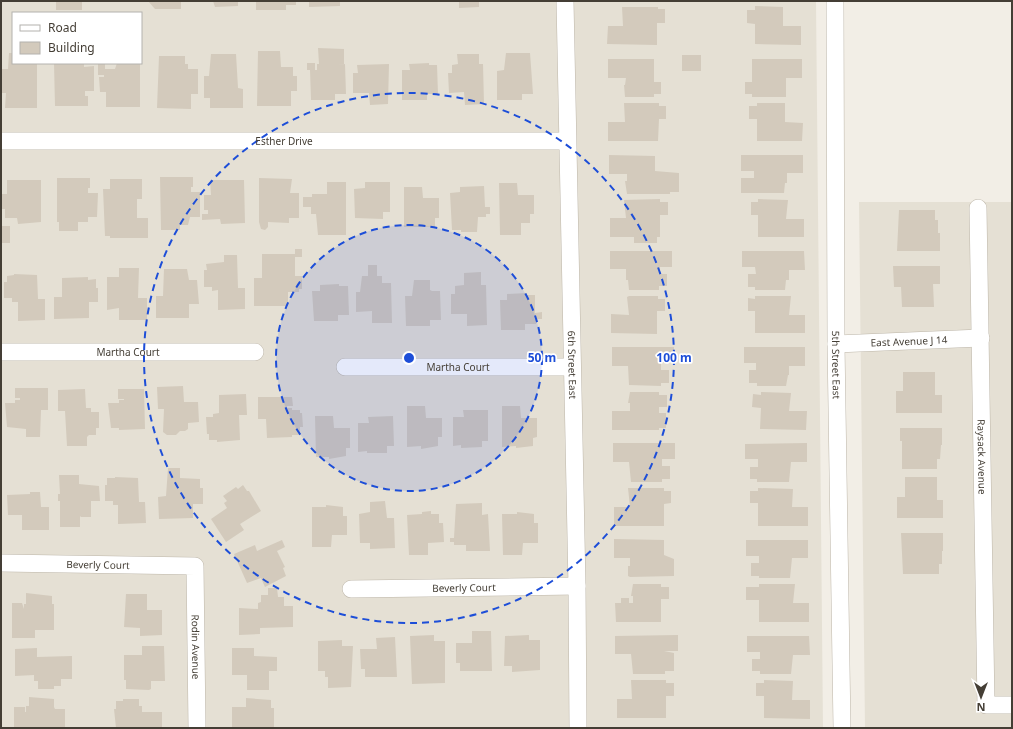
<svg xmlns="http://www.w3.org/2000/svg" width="1013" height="729" font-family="'Noto Sans',sans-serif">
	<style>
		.residential { fill: #e5e0d4; fill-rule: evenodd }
		.building { fill: #d3cabc }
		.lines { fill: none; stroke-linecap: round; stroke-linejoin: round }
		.minor-casing { stroke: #bdb6a9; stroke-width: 18 }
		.minor { stroke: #fff; stroke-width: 17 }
		.ring { fill: none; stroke: #1d4ed8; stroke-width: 2; stroke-dasharray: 7 5 }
		.labels { text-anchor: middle; stroke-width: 3.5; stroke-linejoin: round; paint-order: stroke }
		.street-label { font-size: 10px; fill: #443e35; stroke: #fff }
		.centre { fill: #1d4ed8; stroke: #fff; stroke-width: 2 }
		.ring-label { font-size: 12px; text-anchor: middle; font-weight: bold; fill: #1d4ed8; stroke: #fff; stroke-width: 3.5; stroke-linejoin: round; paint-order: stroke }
	</style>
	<rect width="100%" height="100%" fill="#f2eee6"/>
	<!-- residential -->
	<path class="residential" d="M1,1H816L823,728H1ZM13,13H141V63H13Z
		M859,202H1012V728H865Z"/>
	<!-- building -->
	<path class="building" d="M56,1H82V10H56Z
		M148,1H181V9H155Z
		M213,1H238V6L215,7Z
		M256,1H296V5H286V10H256Z
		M309,1H340V6L309,7Z
		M459,1H479V7L459,8Z
		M755,6L783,7V26H801V45L755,44V24L747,23V10H755Z
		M622,7H658V9H665V23H657V45L607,44L608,26H623Z
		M318,48L344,49V64L337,65L345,64L346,94H335V100H311L310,70H307V63H315V70H317V64H319Z
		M258,51H280L281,67H293V76H297V91H291V106H257Z
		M9,53H13V63L37,64V108H5L6,93H1V69H8Z
		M506,53H530L533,94H522V100H497V71L504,70Z
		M211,54H236L238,88L243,89V108H210V98H204V76H209Z
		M457,54H479V64H483L484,104L465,105L464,92L449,93L448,73H452V65L458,64Z
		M682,55H701V71H682Z
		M159,56H185V64H188V69H198V94H191V109L157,108Z
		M608,59H654V82H661V94H654V97H625L624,85H625L626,78H608Z
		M752,59H802V78H786V97H752V94H745V82H752Z
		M54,63H84V67L94,66V91H85V96H88V106H55Z
		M98,63H105V69H115L117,63L140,64V107H106V92H100L99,77H104V75H98Z
		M429,63V65H437L438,94H427V100H402V70H410L409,64Z
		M389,64L388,104L370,105L369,93H353V73H358L357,65Z
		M624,103H659V106H666V119H659L658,141H608V122H625Z
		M757,103H785V122L803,123L802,141H757V119H749V106H757Z
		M609,155L655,156V171L679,173V192H670V194H627L625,181H627V174H609Z
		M741,155H803V173H787V183H785L784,193H741V178H754V171H741Z
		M160,177H193V187H191V192H200V217H190L188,225H180V230H161Z
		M57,178H90V188H88V193H98L97,217H88V222H78V231H59V222H57Z
		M259,178L292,179L290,193H299V218H289V223L268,222V227L265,230L261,229L259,222Z
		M110,179H142V199H137V218H148V238H110V236H105L103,189H110Z
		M7,180H41V222L18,224L17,218H5V209H1V194H7Z
		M210,180H244L245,223L221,224L220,219L202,220V214H208V210H204V195H211Z
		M327,182H346V235H318L316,214H311V207H303V197H312V194H327Z
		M365,182H390V212H383V219L355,218L354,189L365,188Z
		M499,183H517L518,195H534V214H530V223H521V235H500Z
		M484,186L485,207H490V214H486V217H478L477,232H461V230H452L450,193L460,192V187Z
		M404,187H422L423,198H439V218H435V227H404Z
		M660,199V202H668V215H660V237H657V243H634V237H610V218H626L624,200Z
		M758,199L788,200L786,219H804V237H758V215H751V202H758Z
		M899,210H935V220H938V233H940V251H897Z
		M1,226H10V243H1Z
		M295,249H302V257H295V276H302V289H299V292H288V306H254V278H262V254H295Z
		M610,251H672V267H660V274H667V286H659V290H629L628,280H626V269H610Z
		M742,251H804L805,270H789V280H786L785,290H755V287H748V274H756L755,267H742Z
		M224,255H237L238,288H245V309L218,310V290L212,291V287H204V270H207L206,264L224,262Z
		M368,265H377V276H382V283H391L392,323H372V311L356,312V292H360L362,276H368Z
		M893,266H940V284H933L934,307H902L901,287H894Z
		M119,268H139L138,298H147V320H119V308L107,310V277H119Z
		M164,269H187L189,280H197L199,304H189V318H156V296H163Z
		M481,272V285H486L487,325L467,326V314H451V294H455V286L464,285V273Z
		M14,274L37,275L38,299H45V320L18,321V302H12V298H4V282H7V276L14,275Z
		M88,277V280L96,279V288H98V302H89V318L54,319V297H62V278Z
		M414,280H430V290L432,291H440L441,320H430V326H406L405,296H412Z
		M339,284V286H348L349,315H338V321H314L312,291H320V285Z
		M527,293V295H535V313L542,312V319H536V324H525V330H501L500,300H507V294Z
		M629,296H658V299H665V311H657V334L611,333V314L629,315L627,297Z
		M755,296H791L789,315H805V333H755V311H748V298L755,299Z
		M612,347H674V363H661V370H669V383H661V386L629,385L628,366H612Z
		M744,347H805V366H789V375H788L786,386H757V383H749V370H756V363H744Z
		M903,372H935V395H942V413H896V391H903Z
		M183,386L184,402H198L199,422L188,423V429L185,431H180L176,435H167L163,432L164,409H158L157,387Z
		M15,388H48V410H41L40,437H26V429L7,427L5,403H15V400H20V398H15Z
		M85,389L86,408H91V412H99V428H96V435H89L87,437V446H67L65,411H58V390Z
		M118,389H144L145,429L119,430V428H111L108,403H119V400H124V399H118Z
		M630,392H659V395H667V407H659V413H666V428H659V430H612V411H630V403H628Z
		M761,392L791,393L789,411H807L806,430L760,429L761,408L752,407L753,394L761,395Z
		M246,394L247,415H239L240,440L217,442V440H209V434H207L206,417H213V414L219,413V395Z
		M258,397H292L293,406H287V408H292V410H300V413H302L303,427H300V435H292V437L267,438L266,419H258Z
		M407,406H425L426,418H442V437H438V446L421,449V446L407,447Z
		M502,406H520L521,418H537V437L533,438V446L516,448V446L502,447Z
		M463,410H488V441H482V447L461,448V445L453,446V417H464Z
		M315,416H333L334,428H350V448H346V456L329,459V457H316Z
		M393,416L394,446H387V453H367V451L358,452V423H369L368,417Z
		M900,428H942V445H941L940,459H937V469H902V441H900Z
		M613,443H675V459H662V466H670V479H662V482H631L629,462H613Z
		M807,443V462H791L789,482H757V479H750V467H758V459H745V444Z
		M168,468H180V478L200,479V488H203V504H193V518L159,519L158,497L166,496Z
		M59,475H79V484L99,486L100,501H91V517H81L80,516V527H60V501H58V494H60Z
		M115,477L138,478L139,502H145L146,523L118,524V505H113V501H105V485H107V478H115Z
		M905,477H937V500H943V518H897V497H905Z
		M243,485L247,491H249L261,511L240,524L244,530L226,542L211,519L227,508L224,503L227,501L223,496L236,487L238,489Z
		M628,488H664V491H671V503L664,504V526H614V507H630Z
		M758,488L793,489L792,507H808V526H758V503H750V491H758Z
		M30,492H40L41,507H49V530H22V515H8L7,495L30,494Z
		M385,501L387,518H394L395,548L370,549V543H360L359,514L370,512V502Z
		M482,503V515L488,514L490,551H466V545H454V542H450V538H454L456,504Z
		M326,505L343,507V516H347V535H332L331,547H312V507H326Z
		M431,511V514H439V523H443L444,542L428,543V555H409L407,515L422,514V512Z
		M517,512L534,514V523H538V543H523L522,555H503L502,514H517Z
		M901,533H943V551H942V564H939V574H903Z
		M614,539L664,540V555L674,559V576L630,577L628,576V566H630V558H614Z
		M282,540L285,547L277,551L285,567L283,568L286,576L265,587L261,578L247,583L234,554L255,545L257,551Z
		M746,540H808V558H792L790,578H759V576H751V563H759V556H746Z
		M633,584H661V587H669V599H661V622H616L615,603H621V598H629V603H633V596H631Z
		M759,584H795L793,603H809V622H759V600H746V587H759Z
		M268,588H277L278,597H284V606H293V627L260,628V634L239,635V608L258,609V603L261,602V595H268Z
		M26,593L52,596V604H54V630H35V638H12V603H22L24,609V604H26Z
		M126,594H147V610H162V635L140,636V628L124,627Z
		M472,631H491L492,671H460V663H456V643H472Z
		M434,635V641H445V683L412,684L410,636Z
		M529,635V640H540V670L512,672V666H504L505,636Z
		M678,635V651H664L674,653V671H665V674H633L631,654H615V636Z
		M747,636H809L810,655H793L791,674H760V671H752V659H760V652H747Z
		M395,637L397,677H365V669H361L360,649H377L376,638Z
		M342,640V646H353L351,687L328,688V677H325V671H318V641Z
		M142,646H164L165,681H151V689L149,690L126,689V680H124V655H142Z
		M37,648V657L72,656V679H61V686H54V689H38V681H34V675L15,676V649Z
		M232,648H254V656L277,657V671H269V690H247V675H232Z
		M631,680H666V683H674V696H666V718H617V699H632Z
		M764,680L793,681L792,700H810V719L764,718V696H756V683H764Z
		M29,697L54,699V707L55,709H65V728H14V707H25V712H26V706H29Z
		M246,698L271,700V708H274V728H232V707H246Z
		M123,699H139V706H142V712H162V728H116L114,709H116V701H123Z"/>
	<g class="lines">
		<defs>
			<g id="minor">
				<path id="s1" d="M565,1L577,586L578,728"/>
				<path id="s2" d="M835,1L836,344L842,728"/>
				<path id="s3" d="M1,141H567"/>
				<path id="s4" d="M978,208L986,705H1012"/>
				<path id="s5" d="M836,344L981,338"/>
				<path id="s6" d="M1,352H255"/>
				<path id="s7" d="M345,367H572"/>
				<path id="s8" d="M1,563L195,566L197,728"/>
				<path id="s9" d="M351,589L577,586"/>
			</g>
		</defs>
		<!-- minor casing -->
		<use href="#minor" class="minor-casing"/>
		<!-- minor -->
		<use href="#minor" class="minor"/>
	</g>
	<!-- distance rings -->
	<circle cx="409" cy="358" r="133" fill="#1d4ed8" fill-opacity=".12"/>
	<g class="ring">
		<circle cx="409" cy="358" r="133"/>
		<circle cx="409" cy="358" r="265"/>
	</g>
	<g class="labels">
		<!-- street labels -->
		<g class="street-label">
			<text dy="4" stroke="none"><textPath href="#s3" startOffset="283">Esther Drive</textPath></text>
			<text dy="4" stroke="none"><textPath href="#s5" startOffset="73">East Avenue J 14</textPath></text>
			<text dy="4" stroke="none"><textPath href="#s6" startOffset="127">Martha Court</textPath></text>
			<text dy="4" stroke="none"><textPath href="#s1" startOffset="364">6th Street East</textPath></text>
			<text dy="4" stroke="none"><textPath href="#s2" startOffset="364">5th Street East</textPath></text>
			<text dy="4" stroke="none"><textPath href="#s7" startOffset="113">Martha Court</textPath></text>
			<text dy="4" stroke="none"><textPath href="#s4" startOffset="249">Raysack Avenue</textPath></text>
			<text dy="4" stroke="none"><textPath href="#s8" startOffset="97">Beverly Court</textPath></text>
			<text dy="4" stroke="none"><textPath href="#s9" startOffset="113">Beverly Court</textPath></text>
			<text dy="4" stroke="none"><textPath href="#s8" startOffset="275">Rodin Avenue</textPath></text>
		</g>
	</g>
	<circle cx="409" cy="358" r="6" class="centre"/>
	<g class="ring-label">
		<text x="542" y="362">50 m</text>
		<text x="674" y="362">100 m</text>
	</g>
	<!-- border -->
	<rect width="1013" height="729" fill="none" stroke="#443e35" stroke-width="4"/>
	<!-- legend -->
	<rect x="12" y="12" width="130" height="52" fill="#ffffff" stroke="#b4b2ae"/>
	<rect x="20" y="25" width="20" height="6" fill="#ffffff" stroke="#b4b2ae"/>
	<text x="48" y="32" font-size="12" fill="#443e35">Road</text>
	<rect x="20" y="42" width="20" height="12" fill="#d3cabc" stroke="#b4b2ae"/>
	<text x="48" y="52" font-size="12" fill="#443e35">Building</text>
	<!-- north arrow -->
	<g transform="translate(981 697) rotate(180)" stroke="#ffffff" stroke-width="3" paint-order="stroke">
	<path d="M0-3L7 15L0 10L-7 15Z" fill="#443e35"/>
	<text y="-6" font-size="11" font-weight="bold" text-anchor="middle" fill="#443e35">N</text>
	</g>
</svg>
